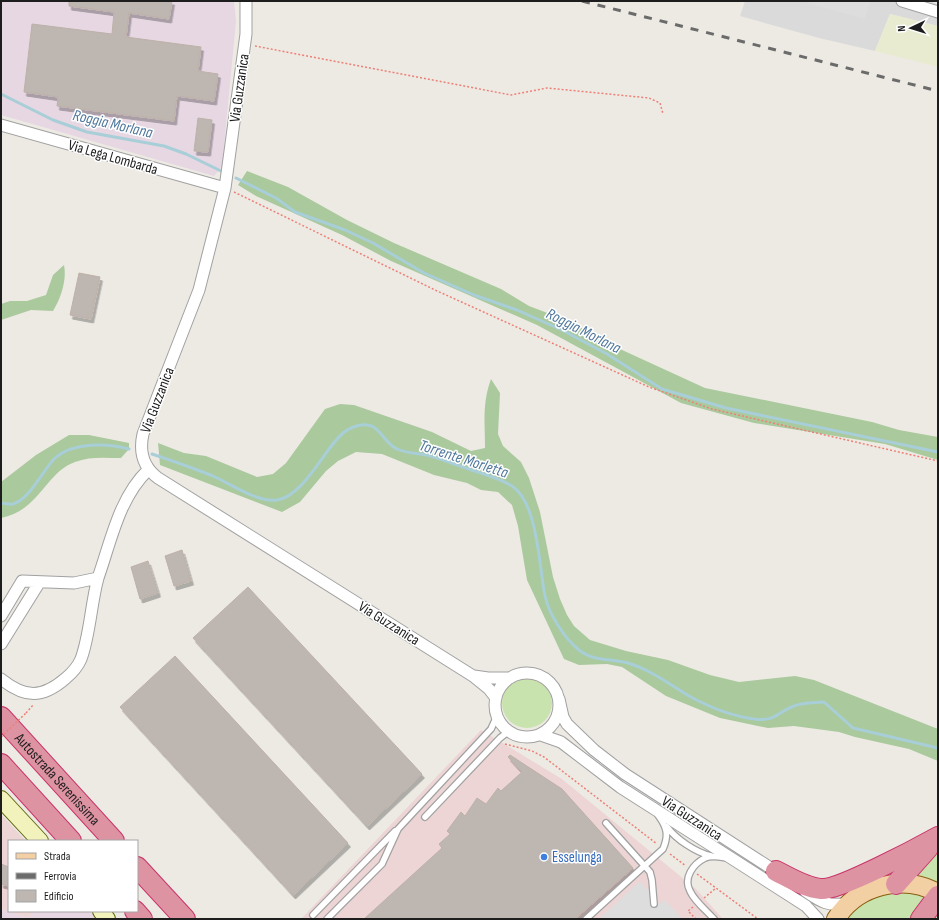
<svg xmlns="http://www.w3.org/2000/svg" width="939" height="920" font-family="'Sofia Sans Condensed',sans-serif">
	<style>
		.residential { fill: #dbdada }
		.commercial { fill: #edd5d5 }
		.industrial { fill: #e6d7e3 }
		.farmland { fill: #e9ebd1 }
		.grass { fill: #c9e3ae }
		.forest { fill: #aac99d }
		.parking { fill: #ddd }
		.lines { fill: none; stroke-linecap: round; stroke-linejoin: round }
		.stream { stroke: #a8ced7; stroke-width: 3 }
		.building { fill: #beb6b1; stroke: #beb1a8; filter: url(#shadow) }
		.lane-casing { stroke: #a1a1a1; stroke-width: 8 }
		.street-casing { stroke: #a1a1a1; stroke-width: 13 }
		.secondary-casing { stroke: #626a0f; stroke-width: 18 }
		.primary-casing { stroke: #895e0e; stroke-width: 20 }
		.highway-casing { stroke: #c9346a; stroke-width: 22 }
		.path { stroke: #ed8076; stroke-width: 1.5; stroke-dasharray: 2 2; stroke-linecap: butt }
		.lane { stroke: #fff; stroke-width: 5.5 }
		.street { stroke: #fff; stroke-width: 11 }
		.secondary { stroke: #f2f3bc; stroke-width: 16 }
		.primary { stroke: #f3cfa4; stroke-width: 18 }
		.highway { stroke: #de93a2; stroke-width: 20 }
		.rail { stroke: #6b6b6b; stroke-width: 3; stroke-dasharray: 8 8; stroke-linecap: butt }
		.path-bridge { stroke: #ed8076; stroke-width: 1.5; stroke-dasharray: 2 2; stroke-linecap: butt }
		.shop-dot { fill: #3f7fe0; stroke: #fff; stroke-width: 1.5 }
		.labels { text-anchor: middle; stroke-width: 3; stroke-linejoin: round; paint-order: stroke }
		.street-label { font-size: 15px; fill: #1d1d1d; stroke: #fff }
		.shop-label { font-size: 15px; fill: #366cbe; stroke: #fff; text-anchor: start }
		.water-label { font-size: 16px; font-style: italic; fill: #50789d; stroke: #fff }
	</style>
	<defs>
		<filter id="shadow"><feDropShadow dx="2.5" dy="4" stdDeviation="0" flood-color="#0004"/></filter>
	</defs>
	<rect width="100%" height="100%" fill="#edeae4"/>
	<!-- residential -->
	<path class="residential" d="M745,1H929L938,4V26L890,14L875,51L819,38L740,16Z"/>
	<!-- commercial -->
	<path class="commercial" d="M481,730L562,779L696,889L723,919H301Z
		M1,814L26,841H9V911H35L28,918L1,909Z"/>
	<!-- industrial -->
	<path class="industrial" d="M1,1H234L236,21L222,167L214,176L1,115Z
		M1,909L28,918L35,911H90L98,919H1Z"/>
	<!-- farmland -->
	<path class="farmland" d="M890,14L938,26V67L875,51Z"/>
	<!-- grass -->
	<path class="grass" d="M502 703a25 25 0 1 1 50 0a25 25 0 1 1-50 0Z
		M938,843V880L934,886L908,877Z
		M917,890L938,901V919H843L867,897Z"/>
	<!-- forest -->
	<path class="forest" d="M247,171L288,187L347,220L394,243L501,289L529,306L571,322L609,344L705,388L872,422L899,430L938,437V460L885,444L754,423L681,403L537,325L391,261L342,235L256,196L238,185Z
		M64,265C67,280 61,298 53,311L31,310L1,320V304L10,301H27L46,295L53,275Z
		M491,379L500,393L498,434L503,446L521,462L529,478L540,512L553,577L560,599L567,615L574,626L590,640L626,651L668,660L710,675L739,682L795,676L814,680L938,729V761L909,749L855,737L839,732L794,726L768,728L720,718L666,696L622,667L607,664L579,665L564,659L527,580L518,526L512,505L498,492L481,490L467,483L434,475L382,454L356,452L338,461L326,471L300,502L282,512L160,465L158,443L184,453L206,456L257,477L273,474L286,463L325,409L340,404L354,405L432,432L471,451L485,448C485,422 482,404 491,379Z
		M69,435H89L129,443V449L121,458C106,458 90,456 75,462C46,472 39,511 1,518V482L36,455Z"/>
	<!-- parking -->
	<path class="parking" d="M800,1H870L865,19Z
		M640,881L660,904L665,900L682,919H599Z"/>
	<g class="lines">
		<!-- stream -->
		<path class="stream" d="M1,94L53,120L87,132L164,146L186,154L221,171
			M236,178L276,198L295,212L345,230L373,243L424,273L474,295L517,310L562,330L607,354L662,389L726,408L938,452
			M152,454C173,461 193,468 213,476C231,484 258,503 277,500C304,496 324,449 343,433C349,428 359,424 367,425C380,426 385,444 397,449C406,453 416,453 426,455C439,458 451,463 463,467C479,473 498,477 512,486C538,503 539,567 545,596C549,614 564,638 579,650C594,662 611,658 628,663C651,670 669,684 689,696C709,707 732,716 754,719C776,722 777,712 794,706C804,702 814,703 824,702L853,728L938,748
			M1,503C4,503 10,505 13,504C30,499 43,470 55,458C73,442 107,443 129,449"/>
	</g>
	<!-- building -->
	<path class="building" d="M69,1H172L169,19L129,13L126,37L201,47L198,71L218,74L214,101L177,96L174,121L57,106L58,97L24,92L32,24L112,34L114,12L69,6Z
		M198,118L212,120L208,152L194,151Z
		M79,273L100,277L91,319L70,315Z
		M182,550L191,581L174,586L165,556Z
		M148,561L158,593L140,599L131,567Z
		M248,587L422,774L367,826L193,638Z
		M175,656L348,843L293,895L120,707Z
		M510,755L562,789L633,868L575,919H364L442,848L439,844L450,834L447,831L461,812L465,816L477,798L486,804L498,788L501,791L522,772L508,757Z
		M1,864L9,867V886L1,884Z"/>
	<g class="lines">
		<defs>
			<path id="lane" d="M425,817L500,738L509,731
				M606,823L650,872L652,880L654,904
				M667,827C676,839 695,852 711,856
				M313,915L395,831
				M327,919L382,864L398,829L491,729L497,716
				M586,919L663,849C669,835 667,827 658,815
				M714,919C707,911 695,902 690,891C683,878 693,864 705,858C712,855 720,857 727,858"/>
			<path id="street" d="M246,1V34L225,188L199,290L143,434C139,452 143,467 158,478L473,676L489,689L496,698
				M902,1L938,12
				M1,125L225,188
				M1,616L22,581L74,583L98,578C111,541 119,498 148,470
				M1,644L39,583
				M495 705a32 32 0 1 1 64 0a32 32 0 1 1-64 0Z
				M474,676L488,678H510
				M1,679C25,698 42,699 66,678C72,673 78,666 81,659C90,635 91,603 98,578
				M559,699L563,717L567,724L594,750L625,774L780,874
				M541,735L561,742L620,787L806,906L818,919
				M805,891C821,902 828,907 849,903"/>
			<path id="secondary" d="M1,799L40,841
				M101,911L107,919"/>
			<path id="primary" d="M836,919C857,885 903,874 938,893"/>
			<g id="highway">
				<path id="s1" d="M1,717L114,841"/>
				<path d="M1,764L71,841"/>
				<path d="M137,867L185,919"/>
				<path d="M776,871C790,878 806,888 821,889C838,891 920,847 938,837"/>
				<path d="M896,884L928,848"/>
				<path d="M135,911L142,919"/>
				<path d="M921,919L938,896"/>
			</g>
		</defs>
		<!-- lane casing -->
		<use href="#lane" class="lane-casing"/>
		<!-- street casing -->
		<use href="#street" class="street-casing"/>
		<!-- secondary casing -->
		<use href="#secondary" class="secondary-casing"/>
		<!-- primary casing -->
		<use href="#primary" class="primary-casing"/>
		<!-- highway casing -->
		<use href="#highway" class="highway-casing"/>
		<!-- path -->
		<path class="path" d="M255,46L511,95L547,88L649,98L660,103L663,114
			M234,192L435,290L649,387L712,409L938,461
			M26,713L34,704
			M505,744L532,751L544,757L657,844
			M670,854L686,866
			M697,874L758,919
			M704,898L716,888
			M693,907L688,911L696,919"/>
		<!-- lane -->
		<use href="#lane" class="lane"/>
		<!-- street -->
		<use href="#street" class="street"/>
		<!-- secondary -->
		<use href="#secondary" class="secondary"/>
		<!-- primary -->
		<use href="#primary" class="primary"/>
		<!-- highway -->
		<use href="#highway" class="highway"/>
		<!-- rail -->
		<path class="rail" d="M582,1L938,91"/>
		<!-- path-bridge -->
		<path class="path-bridge" d="M1,737L26,713"/>
	</g>
	<!-- markers -->
	<circle class="shop-dot" cx="544" cy="857" r="4"/>
	<g class="labels">
		<!-- street labels -->
		<g class="street-label">
			<text transform="translate(239 88) rotate(-82)" y="5">Via Guzzanica</text>
			<text transform="translate(113 157) rotate(16)" y="5">Via Lega Lombarda</text>
			<text transform="translate(157 400) rotate(-69)" y="5">Via Guzzanica</text>
			<text transform="translate(389 623) rotate(32)" y="5">Via Guzzanica</text>
			<text dy="5" stroke="none"><textPath href="#s1" startOffset="84">Autostrada Serenissima</textPath></text>
			<text transform="translate(692 818) rotate(33)" y="5">Via Guzzanica</text>
		</g>
		<!-- shop labels -->
		<g class="shop-label">
			<text x="552" y="862">Esselunga</text>
		</g>
		<!-- water labels -->
		<g class="water-label">
			<text transform="translate(113 123) rotate(13)" y="6">Roggia Morlana</text>
			<text transform="translate(584 330) rotate(27)" y="6">Roggia Morlana</text>
			<text transform="translate(464 458) rotate(18)" y="6">Torrente Morletta</text>
		</g>
	</g>
	<!-- border -->
	<rect width="939" height="920" fill="none" stroke="#1d1d1d" stroke-width="4"/>
	<!-- legend -->
	<rect x="8" y="840" width="130" height="72" fill="#ffffff" stroke="#a5a5a5"/>
	<rect x="16" y="853" width="20" height="6" fill="#f3cfa4" stroke="#a5a5a5"/>
	<text x="44" y="860" font-size="12" fill="#1d1d1d">Strada</text>
	<rect x="16" y="873" width="20" height="6" fill="#6b6b6b" stroke="#a5a5a5"/>
	<text x="44" y="880" font-size="12" fill="#1d1d1d">Ferrovia</text>
	<rect x="16" y="890" width="20" height="12" fill="#beb6b1" stroke="#a5a5a5"/>
	<text x="44" y="900" font-size="12" fill="#1d1d1d">Edificio</text>
	<!-- north arrow -->
	<g transform="translate(911 28) rotate(266)" stroke="#ffffff" stroke-width="3" paint-order="stroke">
	<path d="M0-3L7 15L0 10L-7 15Z" fill="#1d1d1d"/>
	<text y="-6" font-size="11" font-weight="bold" text-anchor="middle" fill="#1d1d1d">N</text>
	</g>
</svg>
